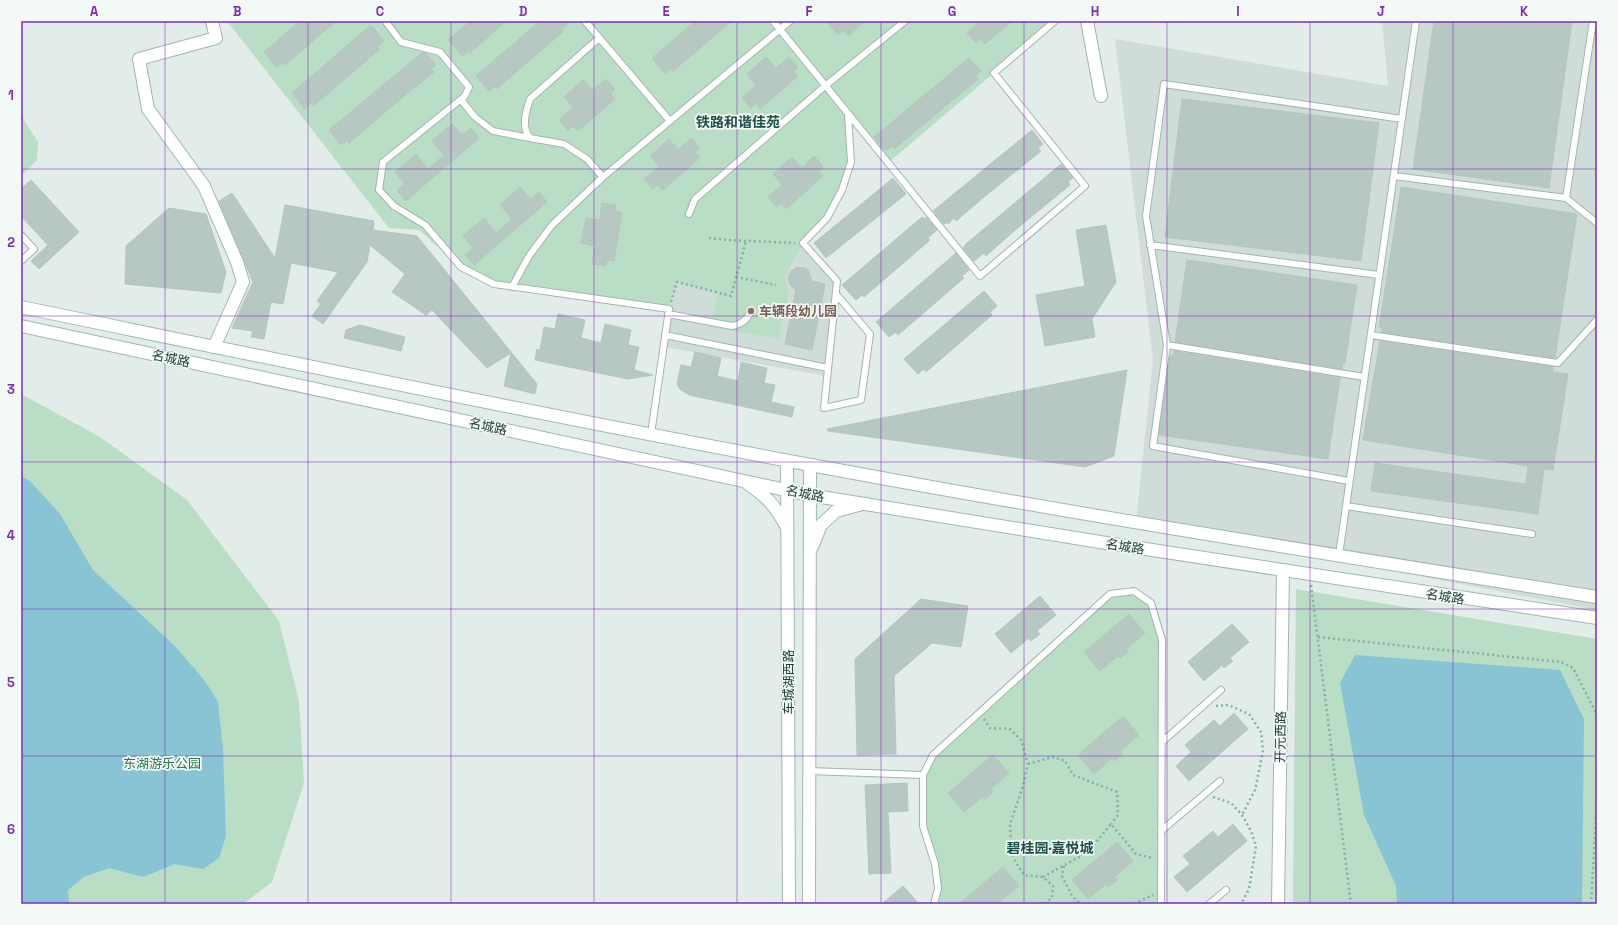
<svg xmlns="http://www.w3.org/2000/svg" width="1618" height="925" font-family="'Space Grotesk','Noto Sans SC',sans-serif">
	<style>
		.built { fill: #d0dcd7 }
		.green { fill: #badec5 }
		.water { fill: #88c4d3 }
		.building { fill: #b7c7c1; stroke: #b4c6bf }
		.lines { fill: none; stroke-linecap: round; stroke-linejoin: round }
		.lane-casing { stroke: #a4b4af; stroke-width: 8 }
		.street-casing { stroke: #a4b4af; stroke-width: 14 }
		.secondary-casing { stroke: #a0b8b1; stroke-width: 14 }
		.path { stroke: #81b1a4; stroke-width: 2.5; stroke-dasharray: 2 3; stroke-linecap: butt }
		.lane { stroke: #fff; stroke-width: 6 }
		.street { stroke: #fff; stroke-width: 12 }
		.secondary { stroke: #fff; stroke-width: 12 }
		.grid { fill: none; stroke: #7b2cbf; stroke-width: 1; stroke-opacity: 0.55 }
		.education-dot { fill: #8d6e63; stroke: #f2f9f6; stroke-width: 1.5 }
		.labels { text-anchor: middle; stroke-width: 3.5; stroke-linejoin: round; paint-order: stroke }
		.education-label { font-size: 13px; font-weight: bold; fill: #785e54; stroke: #f2f9f6; text-anchor: start }
		.street-label { font-size: 13px; fill: #213e37; stroke: #f2f9f6 }
		.park-label { font-size: 13px; fill: #2b754b; stroke: #f2f9f6 }
		.neighbourhood-label { font-size: 14px; font-weight: bold; fill: #1d5046; stroke: #f2f9f6 }
		.neatline { fill: none; stroke: #7b2cbf; stroke-width: 1.5 }
		.grid-label { font-size: 13px; text-anchor: middle; font-weight: bold; fill: #7b2cbf }
	</style>
	<rect width="100%" height="100%" fill="#e2ece8"/>
	<!-- built -->
	<path class="built" d="M1382,21H1597V610L1136,522L1153,360L1115,39L1388,86Z
		M803,243L837,281L827,376L664,347L669,309L677,282L738,298Z"/>
	<!-- green -->
	<path class="green" d="M227,21H1055L888,163L849,115L851,162L843,186L827,218L803,243L784,277L789,290L779,339L710,327L718,293L677,282L669,309L494,284L461,267L419,230L389,228Z
		M21,115L38,142L37,160L21,176Z
		M21,394L100,437L187,500L279,621L299,701L304,783L272,882L243,904H21Z
		M1296,589L1597,639V904H1293Z
		M1134,591L1151,603L1162,640L1161,904H934L938,889L923,826V775L933,755L1110,594Z"/>
	<!-- water -->
	<path class="water" d="M21,476L30,481L60,514L93,570L175,646L205,681L218,702L223,748L226,836L219,858L203,869L175,864L143,877L109,868L84,877L68,890L69,904H21Z
		M1355,655L1560,670L1584,719L1582,904H1397L1396,886L1364,815L1340,683Z"/>
	<!-- building -->
	<path class="building" d="M300,21H336L285,65L283,62L277,68L264,52Z
		M471,21H506L470,53L468,51L462,56L448,40Z
		M540,21H571L561,29L563,32L509,78L497,89L495,86L489,91L476,76Z
		M695,21H732L673,71L671,69L665,74L652,58Z
		M826,21H865L848,36L843,30L838,35Z
		M980,21H1012L985,44L981,39L976,43L967,33Z
		M1434,21H1572L1549,188L1413,169Z
		M371,25L384,41L377,47L380,49L313,106L311,103L305,109L292,93Z
		M423,52L426,53L436,65L431,69L434,72L404,96L349,143L347,140L341,145L329,130Z
		M766,57L776,68L789,57L798,67L793,71L798,76L760,109L756,103L751,108L742,98L756,85L747,74Z
		M969,58L981,71L976,76L978,79L894,149L892,146L886,151L874,137Z
		M606,79L615,89L610,93L615,99L578,131L573,126L568,130L559,120L573,107L564,97L583,80L593,90Z
		M1182,99L1379,123L1361,261L1165,237Z
		M452,124L462,135L471,128L479,138L406,201L397,191L405,184L395,172L416,154L428,169L444,155L432,141Z
		M1032,130L1043,144L1038,148L1041,151L984,197L956,221L954,218L948,224L947,222L944,224L933,211Z
		M691,138L700,148L695,152L700,158L663,190L658,185L653,189L644,179L659,166L650,156L669,139L678,150Z
		M814,156L823,166L819,171L823,176L786,209L781,203L777,207L768,197L782,185L773,174L792,157L802,168Z
		M1061,164L1073,178L1068,182L1070,185L1014,231L986,256L984,253L974,261L963,248L966,244Z
		M893,178L906,194L826,258L814,243Z
		M31,180L79,232L39,269L31,261L48,245L21,216V189Z
		M520,187L530,199L539,192L547,202L474,265L465,255L473,248L463,236L484,218L496,233L512,219L500,205Z
		M1401,187L1577,214L1555,358L1381,332L1382,327H1379Z
		M232,193L275,258L285,205L374,221L373,230L417,236L537,384L535,394L504,386L511,353L487,368L432,310L426,315L392,292L405,274L370,245L367,262L323,324L312,316L321,304L317,301L338,272L291,263L283,304L271,302L264,339L251,337L253,331L232,328L253,282L219,201Z
		M602,203L616,205L615,211L622,213L614,261L607,260L606,266L592,264L595,246L581,243L586,218L600,220Z
		M169,208L206,214L226,272L221,293L125,284L126,246Z
		M922,217L924,219L926,217L937,230L928,238L930,240L864,297L862,295L856,300L842,285Z
		M1106,225L1116,282L1092,319L1095,337L1045,346L1036,295L1085,286L1076,230Z
		M956,253L969,270L962,276L964,278L898,335L896,332L889,337L876,322Z
		M1187,260L1357,285L1345,363H1343L1342,369L1175,342Z
		M797,267L805,268L808,270L812,281L825,284L812,350L785,344L796,290L790,285L788,278L791,271Z
		M984,291L997,306L990,312L992,315L926,372L924,369L918,374L904,359Z
		M558,314L585,320L581,338L601,343L605,324L631,330L628,345L639,347L634,370L653,375L628,379L535,360L537,349L540,350L544,327L555,329Z
		M360,325L405,337L401,351L344,338L346,330Z
		M1380,341L1553,367V372L1568,374L1553,470L1544,469L1538,514L1371,491L1375,463L1526,484L1528,466L1363,440Z
		M1174,351L1340,378L1328,459L1159,435L1170,356H1173Z
		M695,352L721,358L717,376L738,381L741,362L767,368L764,383L775,385L771,402L794,407L792,417L689,395L680,389L677,384L681,365L691,367Z
		M1127,370L1114,456L1085,467L828,431L827,429Z
		M1040,596L1056,615L1037,631L1040,634L1031,641L1029,638L1011,653L995,634Z
		M921,599L968,606L961,647L932,643L894,676L896,754L857,755L855,659Z
		M1129,614L1145,633L1126,649L1129,651L1120,658L1118,656L1100,671L1084,652Z
		M1232,624L1249,642L1230,658L1233,661L1224,668L1222,665L1204,681L1188,662Z
		M1234,713L1248,729L1189,781L1176,766L1191,752L1185,745L1214,720L1220,726Z
		M1123,716L1139,735L1120,751L1123,754L1114,761L1112,758L1094,774L1078,755Z
		M993,755L1009,773L991,789L993,792L985,799L983,797L964,812L948,793Z
		M907,783L908,811L888,812L891,873L869,874L865,785Z
		M1233,824L1247,841L1187,892L1174,877L1190,864L1183,856L1213,831L1218,837Z
		M1117,842L1133,861L1114,877L1117,880L1108,887L1106,884L1088,899L1072,880Z
		M1003,867L1019,886L997,904H959Z
		M903,886L919,904H882Z"/>
	<g class="lines">
		<defs>
			<path id="lane" d="M387,21L386,22L401,42L440,52L469,87L465,96L383,162L379,190L394,206L425,225L461,267L494,284L669,309L651,434
				M585,21L670,121L790,21
				M773,21L980,276L1085,186L994,73L1055,21
				M1593,21L1566,198L1597,223
				M599,38L530,99C526,111 521,127 530,138L564,144L587,159L603,177
				M461,100L475,117L493,131L530,138
				M1394,176L1566,198
				M689,214L695,199L825,86L905,21
				M21,235L34,249L21,261
				M1150,245L1379,275
				M512,287L529,256L552,225L603,177L670,121
				M836,294L870,334L861,400L824,408L837,281L803,243L827,218L842,190L851,162L848,114
				M668,314L732,326C742,324 747,320 751,311
				M665,335L828,368
				M1371,335L1558,363L1597,320
				M1167,345L1364,377
				M1349,481L1153,446L1167,345L1146,216L1164,84L1402,119
				M1346,506L1532,534
				M1339,555L1416,21
				M1162,742L1221,690
				M809,771L923,775L933,755L1110,594L1134,591L1151,603L1162,640L1161,904
				M923,775V826L935,864L938,889L934,904
				M1161,831L1220,781
				M1209,904L1226,890"/>
			<path id="street" d="M212,21L216,38L139,59L148,109L204,186L237,262L243,282L214,347
				M1087,21L1101,96
				M1278,904L1283,570"/>
			<path id="secondary" d="M21,307C284,361 547,416 811,465C1072,514 1335,555 1597,597
				M21,326L809,495L1100,542L1597,618
				M787,461L789,904
				M747,483C768,498 774,504 786,526
				M812,547L821,525L836,511L859,505
				M809,904L810,465"/>
		</defs>
		<!-- lane casing -->
		<use href="#lane" class="lane-casing"/>
		<!-- street casing -->
		<use href="#street" class="street-casing"/>
		<!-- secondary casing -->
		<use href="#secondary" class="secondary-casing"/>
		<!-- path -->
		<path class="path" d="M709,238L727,240L795,243
			M736,277L776,285
			M671,302L677,282L731,296L746,241
			M1311,585L1351,904
			M1318,637L1561,662L1573,668L1597,715
			M1216,706L1228,705L1249,714L1261,732L1263,751L1255,790L1242,815
			M984,719L990,728L1010,729L1021,740L1028,764L1023,786L1010,824L1011,844L1015,861L1024,875L1043,877L1053,886L1052,898L1044,904
			M1028,764L1053,757L1065,761L1073,775L1117,792L1118,815L1111,824
			M1213,797L1231,803L1242,815L1251,831L1256,846L1249,889L1241,904
			M1064,866L1062,876L1071,894L1080,904
			M1043,877L1088,852L1111,824L1136,854L1153,858
			M1134,904L1153,895
			M1591,904L1597,801"/>
		<!-- lane -->
		<use href="#lane" class="lane"/>
		<!-- street -->
		<use href="#street" class="street"/>
		<!-- secondary -->
		<use href="#secondary" class="secondary"/>
	</g>
	<!-- grid -->
	<path class="grid" d="M165,21V904M308,21V904M451,21V904M594,21V904M737,21V904M881,21V904M1024,21V904M1167,21V904M1310,21V904M1453,21V904M21,169H1597M21,316H1597M21,462H1597M21,609H1597M21,756H1597"/>
	<!-- markers -->
	<circle class="education-dot" cx="751" cy="311" r="4"/>
	<g class="labels">
		<!-- education labels -->
		<g class="education-label">
			<text x="759" y="316">车辆段幼儿园</text>
		</g>
		<!-- street labels -->
		<g class="street-label">
			<text transform="translate(171 358) rotate(12)" y="5">名城路</text>
			<text transform="translate(488 426) rotate(12)" y="5">名城路</text>
			<text transform="translate(805 493) rotate(11)" y="5">名城路</text>
			<text transform="translate(1125 546) rotate(9)" y="5">名城路</text>
			<text transform="translate(1445 596) rotate(9)" y="5">名城路</text>
			<text transform="translate(788 682) rotate(-90)" y="5">车城湖西路</text>
			<text transform="translate(1280 737) rotate(-89)" y="5">开元西路</text>
		</g>
		<!-- park labels -->
		<g class="park-label">
			<text x="162" y="768">东湖游乐公园</text>
		</g>
		<!-- neighbourhood labels -->
		<g class="neighbourhood-label">
			<text x="738" y="127">铁路和谐佳苑</text>
			<text x="1050" y="853">碧桂园·嘉悦城</text>
		</g>
	</g>
	<!-- border -->
	<rect width="1618" height="925" fill="none" stroke="#f2f9f6" stroke-width="44"/>
	<rect x="22" y="22" width="1574" height="881" class="neatline"/>
	<g class="grid-label">
		<text x="94" y="16">A</text>
		<text x="237" y="16">B</text>
		<text x="380" y="16">C</text>
		<text x="523" y="16">D</text>
		<text x="666" y="16">E</text>
		<text x="809" y="16">F</text>
		<text x="952" y="16">G</text>
		<text x="1095" y="16">H</text>
		<text x="1238" y="16">I</text>
		<text x="1381" y="16">J</text>
		<text x="1524" y="16">K</text>
		<text x="11" y="100">1</text>
		<text x="11" y="247">2</text>
		<text x="11" y="394">3</text>
		<text x="11" y="540">4</text>
		<text x="11" y="687">5</text>
		<text x="11" y="834">6</text>
	</g>
</svg>
